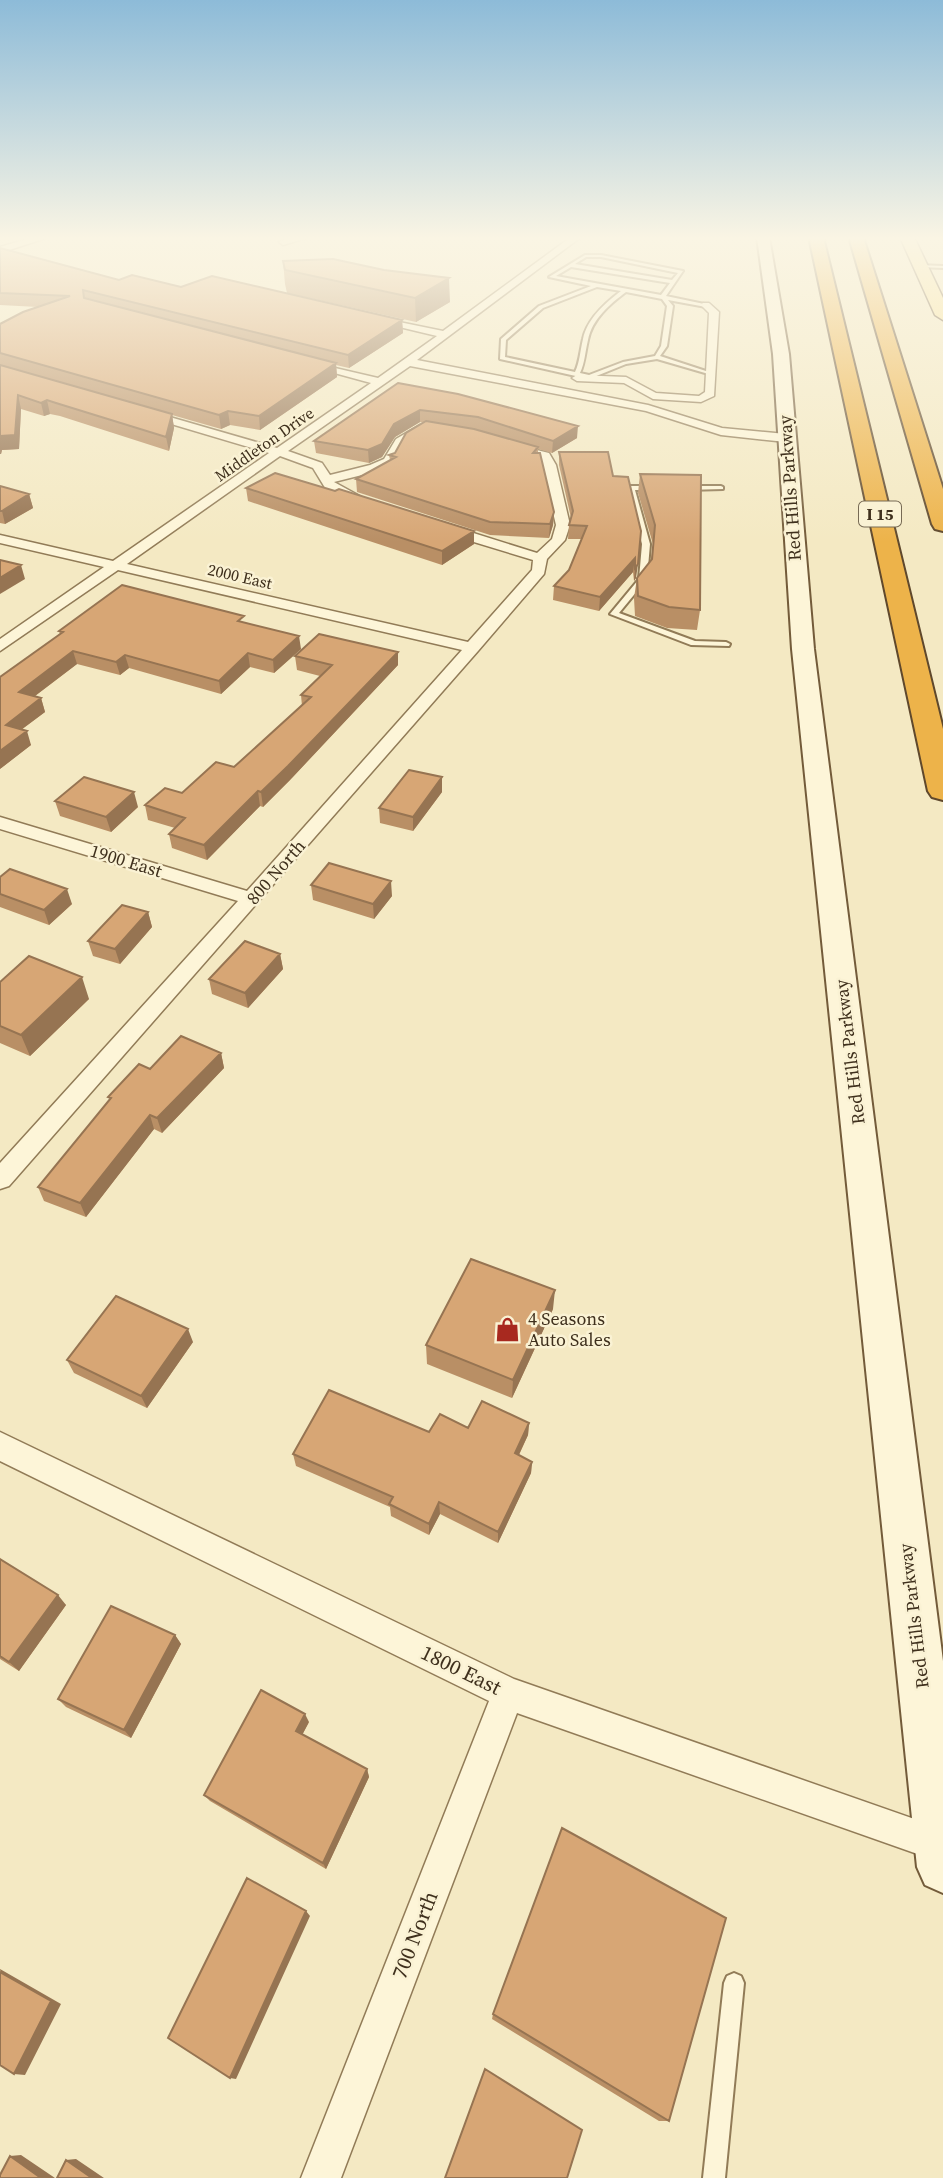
<svg xmlns="http://www.w3.org/2000/svg" width="943" height="2178" font-family="'Source Serif 4',serif">
	<style>
		.lines { fill: none; stroke-linecap: round; stroke-linejoin: round }
		.lane-casing { stroke: #917b57; stroke-width: 4 }
		.street-casing { stroke: #917b57; stroke-width: 3 }
		.secondary-casing { stroke: #735b3a; stroke-width: 4 }
		.primary-casing { stroke: #5f482c; stroke-width: 3 }
		.highway-casing { stroke: #5f482c; stroke-width: 4 }
		.lane { fill: #fdf5d8; fill-rule: evenodd }
		.street { fill: #fdf5d8; fill-rule: evenodd }
		.secondary { fill: #fdf5d8; fill-rule: evenodd }
		.primary { fill: #fbe497; fill-rule: evenodd }
		.highway { fill: #edb34a; fill-rule: evenodd }
		.wall { fill: #b98f65 }
		.shaded-wall { fill: #967452 }
		.building { fill: #d7a675; stroke: #967452; stroke-width: 2 }
		.labels { text-anchor: middle; stroke-width: 5; stroke-linejoin: round; paint-order: stroke }
		.far-street-label { font-size: 16px; fill: #3f301d; stroke: #faf2d4 }
		.shield { fill: #faf2d4; stroke: #776a54; stroke-width: 2 }
		.shield-label { font-size: 16px; font-weight: bold; fill: #3f301d }
		.street-label { font-size: 18px; fill: #3f301d; stroke: #faf2d4 }
		.poi-label { font-size: 18px; fill: #3f301d; stroke: #faf2d4; text-anchor: start }
		.near-street-label { font-size: 21px; fill: #3f301d; stroke: #faf2d4 }
	</style>
	<rect width="100%" height="100%" fill="#f4e9c3"/>
	<g class="lines">
		<defs>
			<path id="lane" d="M585,255H601L683,271L666,296L709,305L706,307L668,300L673,306L667,346L660,356L712,373V375L657,359L626,364L589,379L500,359L501,339L539,306L591,286L549,277ZM586,257H601L678,273L672,280L575,264ZM571,267L670,283L661,295L556,276ZM597,287L621,291C605,303 587,319 583,339C580,351 580,361 575,372L505,357L506,340L543,308ZM626,292L662,299L667,306L661,346L655,356L623,362L589,375L580,373C585,362 585,352 588,340C592,319 610,304 626,292Z
				M918,265L943,266V268L920,267Z
				M631,486H654L657,488L654,490H635L650,544L647,579L619,613L695,641L726,642L730,644L729,646L691,645L610,614L639,579L642,544L628,488Z
				M721,486L723,487V489L686,490L683,488L686,486Z
				M734,1973L741,1976L744,1983L725,2178H703L724,1983L727,1976Z"/>
			<path id="street" d="M34,237H49L0,253V247Z
				M292,237H310L283,245L279,242Z
				M571,237H581L417,360L648,405L722,428L786,434L792,438L786,442L721,435L646,411L410,366L288,451L322,463L330,475L370,465L384,459L396,439L420,425L432,426V430L426,431L405,444L393,464L378,471L334,482L365,499V505H355L327,491L313,468L280,456L127,564L468,642L532,570L533,560L441,532V526H451L537,553L552,539L556,525L540,458L508,449V443L549,453L556,465L570,525L565,540L547,559L544,574L478,651L9,1186L0,1189V1163L238,901L0,829V817L247,891L462,650L118,570L0,651V639L104,567L0,543V535L113,561L269,453L141,415V411H149L277,448L371,383L305,365V361L378,378L437,336L370,320V316L443,331Z
				M703,303H709L719,312L714,396L701,402L653,399L624,383L577,381L572,378L577,375L626,377L656,393L699,396L705,392L709,313L701,305Z
				M0,1432L514,1679L943,1829V1863L517,1713L341,2178H301L489,1701L0,1461Z"/>
			<path id="secondary" d="M757,237H769L789,354L814,649L943,1661V1893L925,1885L917,1867L792,649L773,354Z"/>
			<path id="primary" d="M900,237H914L943,298V320L935,315Z"/>
			<path id="highway" d="M809,237H823L943,729V800L932,797L928,791Z
				M849,237H863L943,489V531L935,529L932,524Z"/>
		</defs>
		<!-- lane casing -->
		<use href="#lane" class="lane-casing"/>
		<!-- street casing -->
		<use href="#street" class="street-casing"/>
		<!-- secondary casing -->
		<use href="#secondary" class="secondary-casing"/>
		<!-- primary casing -->
		<use href="#primary" class="primary-casing"/>
		<!-- highway casing -->
		<use href="#highway" class="highway-casing"/>
		<!-- lane -->
		<use href="#lane" class="lane"/>
		<!-- street -->
		<use href="#street" class="street"/>
		<!-- secondary -->
		<use href="#secondary" class="secondary"/>
		<!-- primary -->
		<use href="#primary" class="primary"/>
		<!-- highway -->
		<use href="#highway" class="highway"/>
	</g>
	<!-- wall -->
	<path class="wall" d="M222,237H254L252,240L222,238Z
		M0,248L119,280L181,287L402,320L403,333L349,368L336,365L337,377L260,430L230,425L221,429L172,415L174,428L169,451L60,416L50,414L44,416L21,409L19,449L2,450L1,454H0V324L38,307L0,305Z
		M283,261L450,302L416,322L287,293L285,284Z
		M398,383L577,438L552,453L538,449V453L554,512L553,525L549,538L490,535L357,492L356,479L390,460L389,455L395,453L424,423L420,422L395,437L382,457L369,463L316,453L314,441Z
		M559,452L613,476L628,477L636,578L634,581L633,572L599,611L553,600L554,586L569,570L582,539H568L569,525L571,518L559,465Z
		M640,474L700,610L697,630L667,628L635,616L634,598L637,578L651,560L653,544L638,493Z
		M0,486L29,494L33,508L5,524L0,523Z
		M246,488L474,531V544L442,565L248,501Z
		M245,623L301,649L274,673L250,667L221,694L129,668L120,675L77,664L35,696L41,698L45,712L21,730L31,745L0,769L60,634L59,631Z
		M398,652V665L290,780L263,807L260,806L207,860L172,848L169,834L175,828L148,820L145,805L182,793L234,767L302,706L301,695L320,676L297,670L295,656Z
		M442,777V792L413,831L380,823L379,808Z
		M55,801L138,807L111,832L60,816Z
		M0,877L72,904L49,925L0,907Z
		M311,885L392,896L374,919L313,900Z
		M148,912L152,927L120,964L93,956L88,941Z
		M280,954L283,969L248,1008L212,994L209,979Z
		M0,982L89,999L30,1056L0,1043Z
		M221,1053L224,1068L162,1133L154,1129L86,1217L44,1201L38,1187L110,1100L108,1097L150,1069Z
		M553,1309L512,1398L427,1364L426,1345Z
		M193,1342L147,1408L74,1373L67,1360Z
		M529,1423L528,1435L519,1455L532,1462L531,1473L498,1543L440,1514L429,1535L391,1516L390,1507L296,1466L293,1454L429,1432Z
		M0,1559L66,1605L19,1671L0,1659Z
		M175,1635L181,1644L131,1738L66,1707L58,1699Z
		M309,1722L302,1735L367,1769L369,1777L326,1869L210,1801L204,1795Z
		M493,2014L669,2121H659L492,2019Z"/>
	<!-- shaded-wall -->
	<path class="shaded-wall" d="M449,278L450,302L416,322L415,298Z
		M402,320L403,333L349,368L348,355Z
		M336,363L337,377L260,430L259,416Z
		M18,395L21,409L19,449L2,450L1,454H0V436Z
		M47,400L50,414L44,416L41,403Z
		M420,410V422L395,437L382,457L369,463L368,450L394,424Z
		M228,411L230,425L221,429L219,415Z
		M172,414L174,428L169,451L166,437Z
		M578,426L577,438L552,453L553,441Z
		M29,494L33,508L5,524L2,511Z
		M554,512L553,525L549,538L550,524Z
		M474,531V544L442,565V551Z
		M635,558L633,572L599,611L600,597Z
		M638,564L636,578L634,581L635,568Z
		M21,565L25,579L0,594V578Z
		M299,636L301,649L274,673L273,660Z
		M73,651L77,664L23,705L19,692Z
		M398,652V665L290,780L263,807L261,792Z
		M248,653L250,667L221,694L219,681Z
		M125,655L129,668L120,675L116,662Z
		M41,698L45,712L10,738L6,725Z
		M27,731L31,745L0,769V751Z
		M442,777V792L413,831V817Z
		M258,791L260,806L207,860L204,845Z
		M134,792L138,807L111,832L106,817Z
		M391,881L392,896L374,919L373,904Z
		M67,889L72,904L49,925L44,910Z
		M148,912L152,927L120,964L115,949Z
		M280,954L283,969L248,1008L245,993Z
		M82,977L89,999L30,1056L21,1035Z
		M221,1053L224,1068L162,1133L157,1118Z
		M150,1115L154,1129L86,1217L80,1203Z
		M555,1290L553,1309L512,1398L513,1380Z
		M188,1329L193,1342L147,1408L141,1396Z
		M529,1423L528,1435L514,1465L515,1453Z
		M532,1462L531,1473L498,1543V1532Z
		M439,1502L440,1514L429,1535V1524Z
		M58,1595L66,1605L19,1671L9,1662Z
		M175,1635L181,1644L131,1738L124,1730Z
		M305,1714L309,1722L300,1739L296,1731Z
		M367,1769L369,1777L326,1869L323,1863Z
		M306,1911L310,1916L236,2079L230,2078Z
		M0,1969L61,2004L25,2075L14,2074Z
		M21,2155L55,2178H41L10,2156Z
		M76,2159L104,2178H92L66,2160Z"/>
	<!-- building -->
	<path class="building" d="M0,248L119,280L132,275L181,287L212,276L402,320L348,355L83,290L84,298L336,363L259,416L228,411L219,415L0,353V324L23,312L70,296L0,293Z
		M333,259L384,270L449,278L415,298L285,270L283,261Z
		M0,365L172,414L166,437L56,403L47,400L41,403L18,395L15,435L0,436Z
		M398,383L458,394L578,426L553,441L478,417L420,410L394,424L382,444L368,450L314,441Z
		M426,421L474,429L538,447L533,453H540L554,512L550,524L490,522L356,479L396,457L389,455L395,453L406,433Z
		M559,452H608L613,476L628,477L641,531L638,564L635,568V558L600,597L554,586L569,570L587,526L569,525L573,511Z
		M275,473L335,491L339,489L474,531L442,551L246,488Z
		M640,474L701,475L700,610L669,607L638,596L637,578L652,559L655,525Z
		M0,486L29,494L2,511H0Z
		M0,560L21,565L0,578Z
		M122,585L244,616L238,621L299,636L273,660L248,653L219,681L125,655L116,662L73,651L19,692L41,698L6,725L27,731L0,751V677L63,632L59,631Z
		M319,634L398,652L288,766L261,792L258,791L204,845L169,834L185,818L145,805L165,788L182,793L216,762L234,767L311,697L301,695L332,665L295,656Z
		M409,770L442,777L413,817L379,808Z
		M84,777L134,792L106,817L55,801Z
		M329,863L391,881L373,904L311,885Z
		M10,869L67,889L44,910L0,894V877Z
		M122,905L148,912L115,949L88,941Z
		M245,941L280,954L245,993L209,979Z
		M29,956L82,977L21,1035L0,1026V982Z
		M181,1036L221,1053L157,1118L150,1115L80,1203L38,1187L111,1098L108,1097L139,1064L150,1069Z
		M471,1259L555,1290L513,1380L426,1345Z
		M116,1296L188,1329L141,1396L67,1360Z
		M329,1390L429,1432L440,1414L468,1428L482,1401L529,1423L515,1453L532,1462L498,1532L439,1502L429,1524L389,1504L393,1497L293,1454Z
		M0,1559L58,1595L9,1662L0,1656Z
		M111,1606L175,1635L124,1730L58,1699Z
		M261,1690L305,1714L296,1731L367,1769L323,1863L204,1795Z
		M562,1828L726,1918L669,2121L493,2014Z
		M247,1878L306,1911L230,2078L168,2038Z
		M0,1972L51,2001L14,2074L0,2065Z
		M485,2069L582,2130L567,2178H445Z
		M10,2156L41,2178H0V2175Z
		M66,2160L92,2178H57Z"/>
	<!-- sky -->
	<linearGradient id="sky" x2="0" y2="1"><stop stop-color="#8dbbd8"/><stop offset="0.44" stop-color="#faf5e4"/><stop offset="1" stop-color="#faf5e4" stop-opacity="0"/></linearGradient>
	<rect width="943" height="542" fill="url(#sky)"/>
	<!-- icons -->
	<defs>
		<symbol id="shop-bare" viewBox="-9 -9 18 18"><path d="M-5-2.5h2.3a2.7 3.5 0 0 1 5.4 0H5L5.5 6h-11ZM-1.5-2.5h3a1.5 2.3 0 0 0-3 0Z" fill="#a8291f" stroke="#faf2d4" stroke-width="2.5" paint-order="stroke"/></symbol>
	</defs>
	<g fill-rule="evenodd">
		<use href="#shop-bare" x="490" y="1312" width="35" height="35"/>
	</g>
	<g class="labels">
		<!-- far-street labels -->
		<g class="far-street-label">
			<text transform="translate(264 444) rotate(-35)" y="6">Middleton Drive</text>
			<text transform="translate(240 576) rotate(13)" y="6">2000 East</text>
		</g>
		<!-- shield labels -->
		<rect class="shield" x="859" y="501.5" width="42" height="25" rx="5"/>
		<g class="shield-label">
			<text x="880" y="520">I 15</text>
		</g>
		<!-- street labels -->
		<g class="street-label">
			<text transform="translate(790 488) rotate(-94)" y="6">Red Hills Parkway</text>
			<text transform="translate(126 861) rotate(17)" y="6">1900 East</text>
			<text transform="translate(276 872) rotate(-49)" y="6">800 North</text>
			<text transform="translate(850 1052) rotate(-97)" y="6">Red Hills Parkway</text>
			<text transform="translate(914 1616) rotate(-97)" y="6">Red Hills Parkway</text>
		</g>
		<!-- poi labels -->
		<g class="poi-label">
			<text x="528" y="1325">4 Seasons<tspan x="528" dy="21">Auto Sales</tspan></text>
		</g>
		<!-- near-street labels -->
		<g class="near-street-label">
			<text transform="translate(461 1670) rotate(26)" y="7">1800 East</text>
			<text transform="translate(415 1935) rotate(-69)" y="7">700 North</text>
		</g>
	</g>
</svg>
